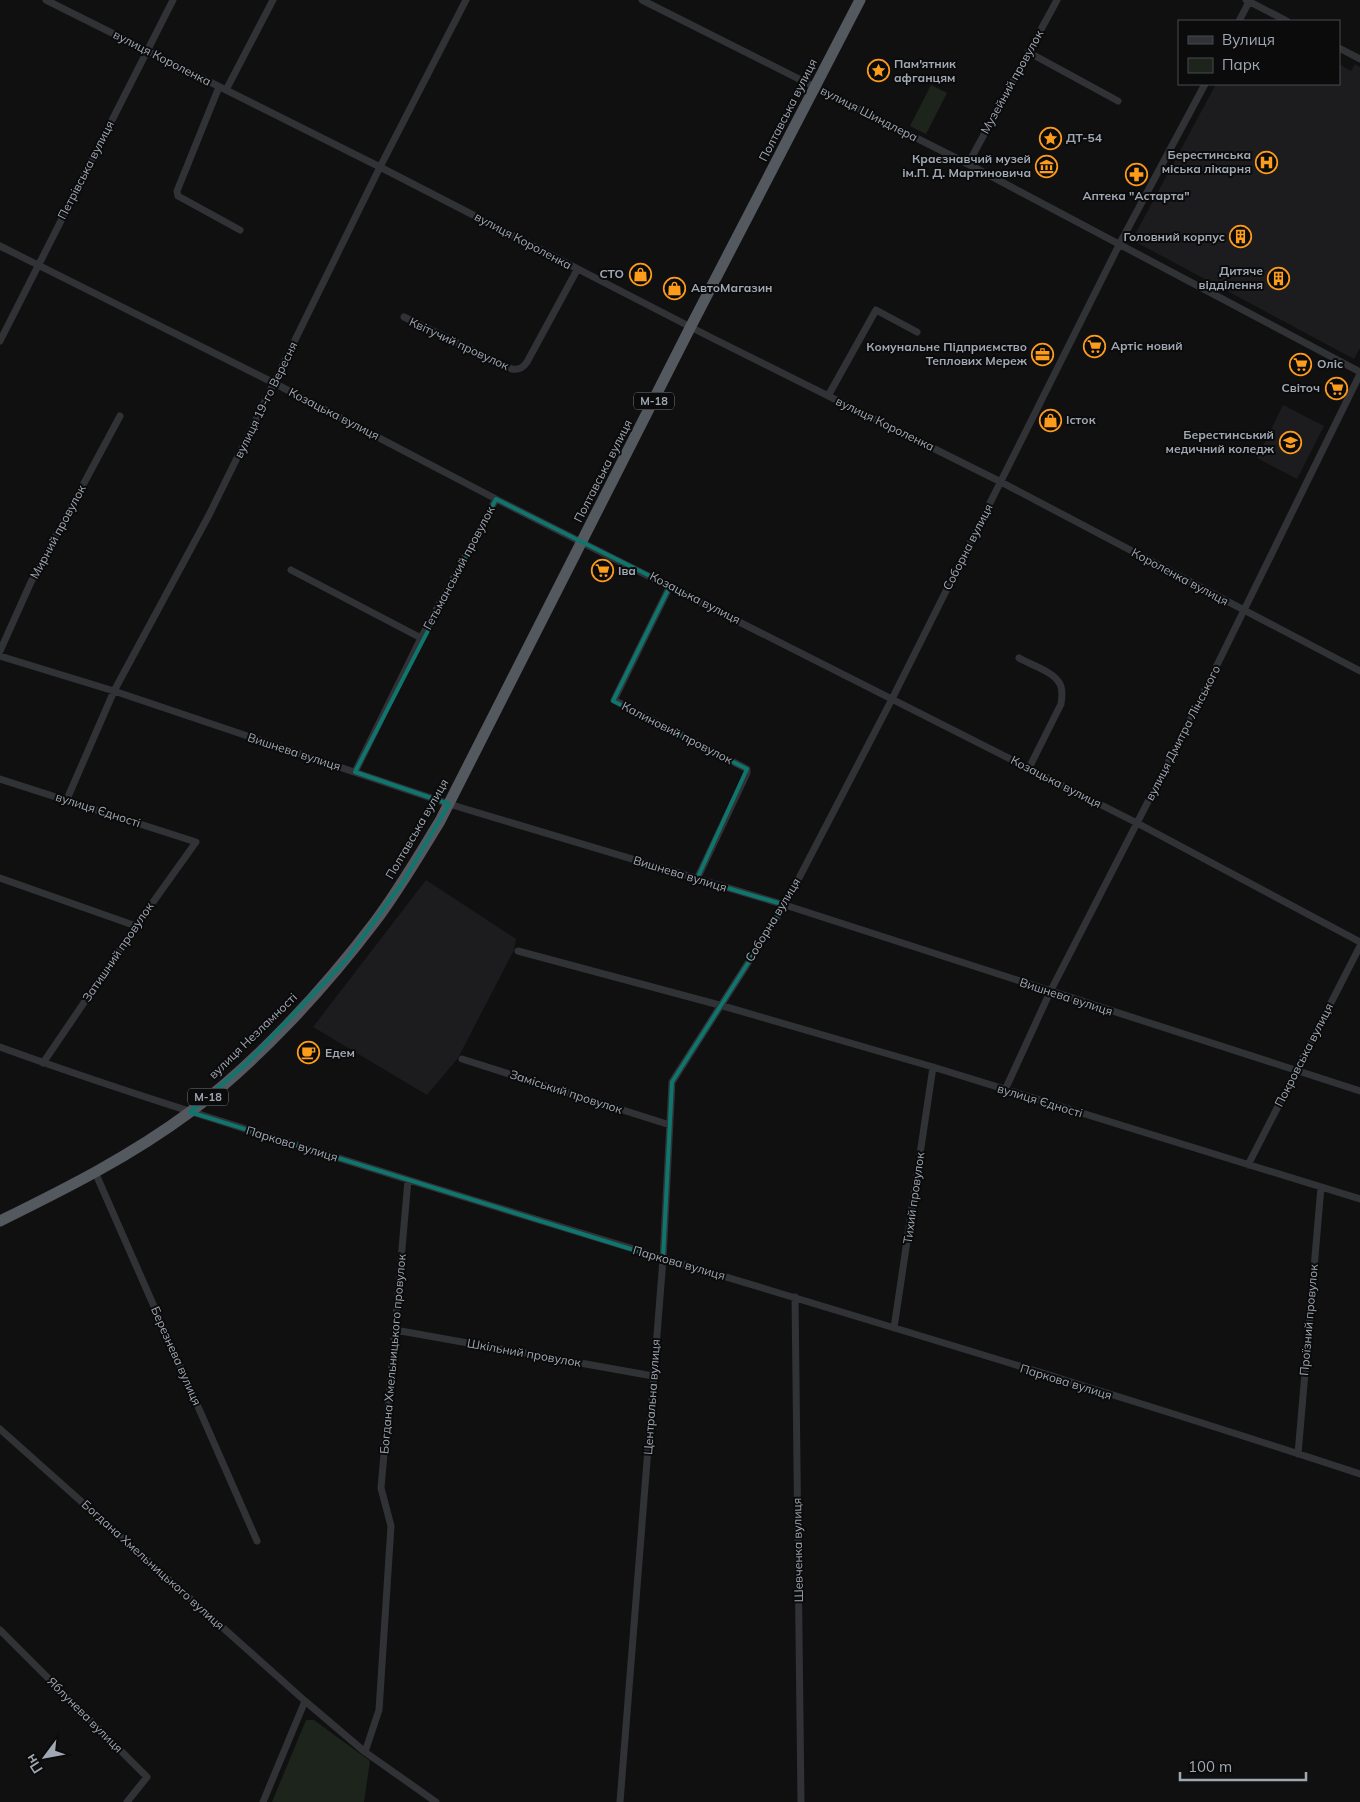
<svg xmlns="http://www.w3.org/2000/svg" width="1360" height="1802" font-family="Mulish,sans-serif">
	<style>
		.built { fill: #1c1c1e }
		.green { fill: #1c241c }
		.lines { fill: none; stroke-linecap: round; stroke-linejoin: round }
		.minor { stroke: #303236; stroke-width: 7 }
		.trunk { stroke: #54585f; stroke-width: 11 }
		.marked { fill: none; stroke: #0f766e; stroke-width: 4; stroke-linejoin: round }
		.labels { text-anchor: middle; stroke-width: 4; stroke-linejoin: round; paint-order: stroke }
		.shield { fill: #0b0b0c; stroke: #737981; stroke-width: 1 }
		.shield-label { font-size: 11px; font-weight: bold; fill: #a0a8b3 }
		.street-label { font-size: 12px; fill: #a0a8b3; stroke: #0b0b0c }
		.poi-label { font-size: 12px; font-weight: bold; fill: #a0a8b3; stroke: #0b0b0c; text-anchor: start }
	</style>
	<rect width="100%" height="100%" fill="#101011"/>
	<!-- built -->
	<path class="built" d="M1339,64L1351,71L1355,64L1360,67V348L1354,359L1132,240L1216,84H1339Z
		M1283,405L1324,426L1297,479L1257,458Z
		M426,880L516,939L514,950L458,1058L427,1095L313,1027Z"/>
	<!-- green -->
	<path class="green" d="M931,85L947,93L926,134L910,126Z
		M306,1720H314L370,1761L364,1802H272Z"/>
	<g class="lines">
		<!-- minor -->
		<path class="minor" d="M46,0L380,167L710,337L1001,482L1360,671
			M642,0L968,164L1360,372
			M1246,0L1287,21
			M1239,21L1250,0
			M1339,48L1360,59
			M1028,52L1118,101
			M219,87L177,191L178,196L240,230
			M226,90L273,0
			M968,164L1057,0
			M0,246L274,383L496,499L1137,823L1360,942
			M404,317L512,369C519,370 523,368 527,362L577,270
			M0,341L173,0
			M828,396L876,310L917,332
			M291,570L421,638
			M670,586L614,700L747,769V773L697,879
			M0,651L31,582L120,416
			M0,656L114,691L449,804L785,905L1360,1091
			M1019,658C1031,665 1053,671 1060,684C1063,690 1062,698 1061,704L1029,768
			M355,772L421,638L496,499
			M0,779L196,842L136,926L43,1063
			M67,799L114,691L209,515L380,167L466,0
			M0,878L136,926
			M518,951L723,1006L933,1067L1360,1199
			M0,1047C135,1096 272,1137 409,1180C726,1279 1045,1370 1360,1474
			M462,1059L670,1125
			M1005,1090L1050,992L1191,718L1360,374
			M1248,1165L1360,946
			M95,1172L257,1541
			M795,1297L801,1802
			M894,1328L933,1067
			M395,1330L653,1376
			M0,1429L305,1701L365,1752L436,1802
			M1298,1454L1321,1187
			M0,1630L147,1777L127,1802
			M365,1752L379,1710L391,1526L381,1488L408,1180
			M263,1802L305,1701
			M620,1802L663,1259L672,1082L785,905L892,699L1120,243L1205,84"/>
		<!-- trunk -->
		<path class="trunk" d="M0,1221C65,1189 131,1156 190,1112C257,1062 324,989 374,923C399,890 419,855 440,821L691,326L860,0"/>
	</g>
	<!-- marked area -->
	<path class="marked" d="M496,499L670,586L613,701L747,769L697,879L785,905L672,1082L663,1259L190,1112L246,1064L346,960L403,882L449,804L355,772Z"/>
	<!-- icons -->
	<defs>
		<symbol id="sight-ring" viewBox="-11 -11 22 22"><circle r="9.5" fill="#0b0b0c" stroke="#fd9b1b" stroke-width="1.5"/><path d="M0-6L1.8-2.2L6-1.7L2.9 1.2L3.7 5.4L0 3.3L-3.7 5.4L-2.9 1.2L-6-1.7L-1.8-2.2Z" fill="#fd9b1b"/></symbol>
		<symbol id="hospital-ring" viewBox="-11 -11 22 22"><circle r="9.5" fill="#0b0b0c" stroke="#fd9b1b" stroke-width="1.5"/><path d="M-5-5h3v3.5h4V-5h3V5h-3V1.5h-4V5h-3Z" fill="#fd9b1b"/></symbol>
		<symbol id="museum-ring" viewBox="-11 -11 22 22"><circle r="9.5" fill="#0b0b0c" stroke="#fd9b1b" stroke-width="1.5"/><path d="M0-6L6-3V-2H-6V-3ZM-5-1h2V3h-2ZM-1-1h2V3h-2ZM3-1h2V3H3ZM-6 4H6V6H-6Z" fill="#fd9b1b"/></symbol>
		<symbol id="pharmacy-ring" viewBox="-11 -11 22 22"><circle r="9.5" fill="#0b0b0c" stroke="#fd9b1b" stroke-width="1.5"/><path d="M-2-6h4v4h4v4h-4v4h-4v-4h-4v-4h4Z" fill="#fd9b1b"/></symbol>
		<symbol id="building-ring" viewBox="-11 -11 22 22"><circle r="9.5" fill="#0b0b0c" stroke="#fd9b1b" stroke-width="1.5"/><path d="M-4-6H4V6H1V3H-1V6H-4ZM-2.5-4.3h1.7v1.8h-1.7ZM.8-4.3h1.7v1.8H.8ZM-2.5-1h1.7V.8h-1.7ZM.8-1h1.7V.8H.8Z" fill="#fd9b1b"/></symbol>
		<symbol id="shop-ring" viewBox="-11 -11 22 22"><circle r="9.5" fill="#0b0b0c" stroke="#fd9b1b" stroke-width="1.5"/><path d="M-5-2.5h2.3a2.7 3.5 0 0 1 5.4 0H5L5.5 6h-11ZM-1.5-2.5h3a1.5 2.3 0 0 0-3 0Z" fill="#fd9b1b"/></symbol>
		<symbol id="supermarket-ring" viewBox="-11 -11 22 22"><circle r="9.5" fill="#0b0b0c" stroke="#fd9b1b" stroke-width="1.5"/><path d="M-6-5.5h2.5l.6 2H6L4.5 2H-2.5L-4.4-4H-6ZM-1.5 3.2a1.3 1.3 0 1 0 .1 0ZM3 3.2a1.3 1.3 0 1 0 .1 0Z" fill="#fd9b1b"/></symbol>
		<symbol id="office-ring" viewBox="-11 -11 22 22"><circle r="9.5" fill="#0b0b0c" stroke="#fd9b1b" stroke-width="1.5"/><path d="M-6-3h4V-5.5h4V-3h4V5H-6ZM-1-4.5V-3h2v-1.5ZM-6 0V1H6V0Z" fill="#fd9b1b"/></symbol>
		<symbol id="university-ring" viewBox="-11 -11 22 22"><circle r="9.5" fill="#0b0b0c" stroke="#fd9b1b" stroke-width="1.5"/><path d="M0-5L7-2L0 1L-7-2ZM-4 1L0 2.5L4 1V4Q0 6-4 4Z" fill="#fd9b1b"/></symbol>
		<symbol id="cafe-ring" viewBox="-11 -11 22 22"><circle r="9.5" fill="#0b0b0c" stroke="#fd9b1b" stroke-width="1.5"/><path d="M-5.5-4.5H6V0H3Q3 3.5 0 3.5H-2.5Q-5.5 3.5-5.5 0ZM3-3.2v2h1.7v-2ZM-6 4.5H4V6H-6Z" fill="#fd9b1b"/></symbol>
	</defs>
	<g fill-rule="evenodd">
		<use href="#sight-ring" x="866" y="58" width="25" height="25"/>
		<use href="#sight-ring" x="1038" y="126" width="25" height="25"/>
		<use href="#hospital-ring" x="1254" y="150" width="25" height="25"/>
		<use href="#museum-ring" x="1034" y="154" width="25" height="25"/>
		<use href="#pharmacy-ring" x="1124" y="162" width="25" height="25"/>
		<use href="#building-ring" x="1228" y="224" width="25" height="25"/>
		<use href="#shop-ring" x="628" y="262" width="25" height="25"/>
		<use href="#building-ring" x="1266" y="266" width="25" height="25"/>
		<use href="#shop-ring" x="662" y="276" width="25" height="25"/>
		<use href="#supermarket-ring" x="1082" y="334" width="25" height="25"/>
		<use href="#office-ring" x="1030" y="342" width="25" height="25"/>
		<use href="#supermarket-ring" x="1288" y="352" width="25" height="25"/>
		<use href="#supermarket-ring" x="1324" y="376" width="25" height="25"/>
		<use href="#shop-ring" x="1038" y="408" width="25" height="25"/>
		<use href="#university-ring" x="1278" y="430" width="25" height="25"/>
		<use href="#supermarket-ring" x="590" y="558" width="25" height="25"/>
		<use href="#cafe-ring" x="296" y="1040" width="25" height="25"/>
	</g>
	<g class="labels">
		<!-- shield labels -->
		<g class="shield">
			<rect x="634" y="392.5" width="40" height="17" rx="4"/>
			<rect x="188" y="1088.5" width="40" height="17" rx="4"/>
		</g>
		<g class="shield-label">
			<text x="654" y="405">М-18</text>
			<text x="208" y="1101">М-18</text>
		</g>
		<!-- street labels -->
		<g class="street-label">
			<text transform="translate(162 58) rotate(27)" y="4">вулиця Короленка</text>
			<text transform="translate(1012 82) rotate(-61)" y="4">Музейний провулок</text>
			<text transform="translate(788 110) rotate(-63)" y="4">Полтавська вулиця</text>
			<text transform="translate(869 114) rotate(27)" y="4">вулиця Шиндлера</text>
			<text transform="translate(86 170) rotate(-63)" y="4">Петрівська вулиця</text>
			<text transform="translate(523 241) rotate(28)" y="4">вулиця Короленка</text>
			<text transform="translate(459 344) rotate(25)" y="4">Квітучий провулок</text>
			<text transform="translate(266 400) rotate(-64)" y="4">вулиця 19-го Вересня</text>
			<text transform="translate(334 414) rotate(27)" y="4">Козацька вулиця</text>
			<text transform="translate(885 424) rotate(26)" y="4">вулиця Короленка</text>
			<text transform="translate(603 471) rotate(-63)" y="4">Полтавська вулиця</text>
			<text transform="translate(58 532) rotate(-62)" y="4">Мирний провулок</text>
			<text transform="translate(968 547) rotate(-63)" y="4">Соборна вулиця</text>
			<text transform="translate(459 568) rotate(-62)" y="4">Гетьманський провулок</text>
			<text transform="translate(1180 577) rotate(28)" y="4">Короленка вулиця</text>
			<text transform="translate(695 598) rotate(27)" y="4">Козацька вулиця</text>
			<text transform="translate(677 733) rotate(27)" y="4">Калиновий провулок</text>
			<text transform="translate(1183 733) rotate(-63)" y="4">вулиця Дмитра Лінського</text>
			<text transform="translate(294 752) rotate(18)" y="4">Вишнева вулиця</text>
			<text transform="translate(1056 782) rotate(27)" y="4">Козацька вулиця</text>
			<text transform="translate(98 810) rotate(18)" y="4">вулиця Єдності</text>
			<text transform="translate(417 829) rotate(-60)" y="4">Полтавська вулиця</text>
			<text transform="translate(680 874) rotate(17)" y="4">Вишнева вулиця</text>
			<text transform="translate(773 920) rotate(-59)" y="4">Соборна вулиця</text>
			<text transform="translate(118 952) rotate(-56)" y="4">Затишний провулок</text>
			<text transform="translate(1066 997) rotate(18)" y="4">Вишнева вулиця</text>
			<text transform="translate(253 1036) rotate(-44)" y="4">вулиця Незламності</text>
			<text transform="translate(1304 1055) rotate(-63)" y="4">Покровська вулиця</text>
			<text transform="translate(566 1092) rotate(18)" y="4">Заміський провулок</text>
			<text transform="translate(1040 1101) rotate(17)" y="4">вулиця Єдності</text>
			<text transform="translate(292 1144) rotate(17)" y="4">Паркова вулиця</text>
			<text transform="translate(914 1198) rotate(-82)" y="4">Тихий провулок</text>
			<text transform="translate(679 1263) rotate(16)" y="4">Паркова вулиця</text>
			<text transform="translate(1309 1320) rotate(-85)" y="4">Проїзний провулок</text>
			<text transform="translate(524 1353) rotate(10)" y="4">Шкільний провулок</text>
			<text transform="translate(393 1354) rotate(-85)" y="4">Богдана Хмельницького провулок</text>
			<text transform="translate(176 1356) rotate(66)" y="4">Березнева вулиця</text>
			<text transform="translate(1066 1382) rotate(17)" y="4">Паркова вулиця</text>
			<text transform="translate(652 1397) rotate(-86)" y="4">Центральна вулиця</text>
			<text transform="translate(798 1550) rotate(-91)" y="4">Шевченка вулиця</text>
			<text transform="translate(153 1565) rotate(42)" y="4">Богдана Хмельницького вулиця</text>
			<text transform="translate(85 1715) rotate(45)" y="4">Яблунева вулиця</text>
		</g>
		<!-- poi labels -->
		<g class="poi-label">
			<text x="894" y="68">Пам'ятник<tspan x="894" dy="14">афганцям</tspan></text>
			<text x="1066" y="142">ДТ-54</text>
			<text x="1251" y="159" text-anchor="end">Берестинська<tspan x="1251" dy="14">міська лікарня</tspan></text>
			<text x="1031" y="163" text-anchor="end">Краєзнавчий музей<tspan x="1031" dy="14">ім.П. Д. Мартиновича</tspan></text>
			<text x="1136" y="200" text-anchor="middle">Аптека "Астарта"</text>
			<text x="1225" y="241" text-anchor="end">Головний корпус</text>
			<text x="1263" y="275" text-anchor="end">Дитяче<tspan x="1263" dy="14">відділення</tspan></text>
			<text x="624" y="278" text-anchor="end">СТО</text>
			<text x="691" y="292">АвтоМагазин</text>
			<text x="1111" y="350">Артіс новий</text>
			<text x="1027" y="351" text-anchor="end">Комунальне Підприємство<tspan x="1027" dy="14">Теплових Мереж</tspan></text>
			<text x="1317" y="368">Оліс</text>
			<text x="1320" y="392" text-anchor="end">Світоч</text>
			<text x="1066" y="424">Істок</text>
			<text x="1274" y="439" text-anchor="end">Берестинський<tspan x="1274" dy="14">медичний коледж</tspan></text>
			<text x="618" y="575">Іва</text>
			<text x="325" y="1057">Едем</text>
		</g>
	</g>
	<!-- legend -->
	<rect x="1178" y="20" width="162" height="65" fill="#0b0b0c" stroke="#474a4f"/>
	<rect x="1188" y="36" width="25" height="8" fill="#303236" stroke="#474a4f"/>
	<text x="1222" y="45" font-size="15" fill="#a0a8b3">Вулиця</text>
	<rect x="1188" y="58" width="25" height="15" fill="#1c241c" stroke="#474a4f"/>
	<text x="1222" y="70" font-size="15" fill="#a0a8b3">Парк</text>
	<!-- north arrow -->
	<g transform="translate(45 1757) rotate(238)" stroke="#0b0b0c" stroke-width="4" paint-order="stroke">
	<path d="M0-4L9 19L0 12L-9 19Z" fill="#a0a8b3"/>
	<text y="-8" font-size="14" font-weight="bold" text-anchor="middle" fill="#a0a8b3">Пн</text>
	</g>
	<!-- scale -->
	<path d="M1180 1772v8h126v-8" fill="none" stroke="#a0a8b3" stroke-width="2.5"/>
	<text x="1188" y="1772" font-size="15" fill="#a0a8b3" stroke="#0b0b0c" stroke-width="4" paint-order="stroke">100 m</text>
</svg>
